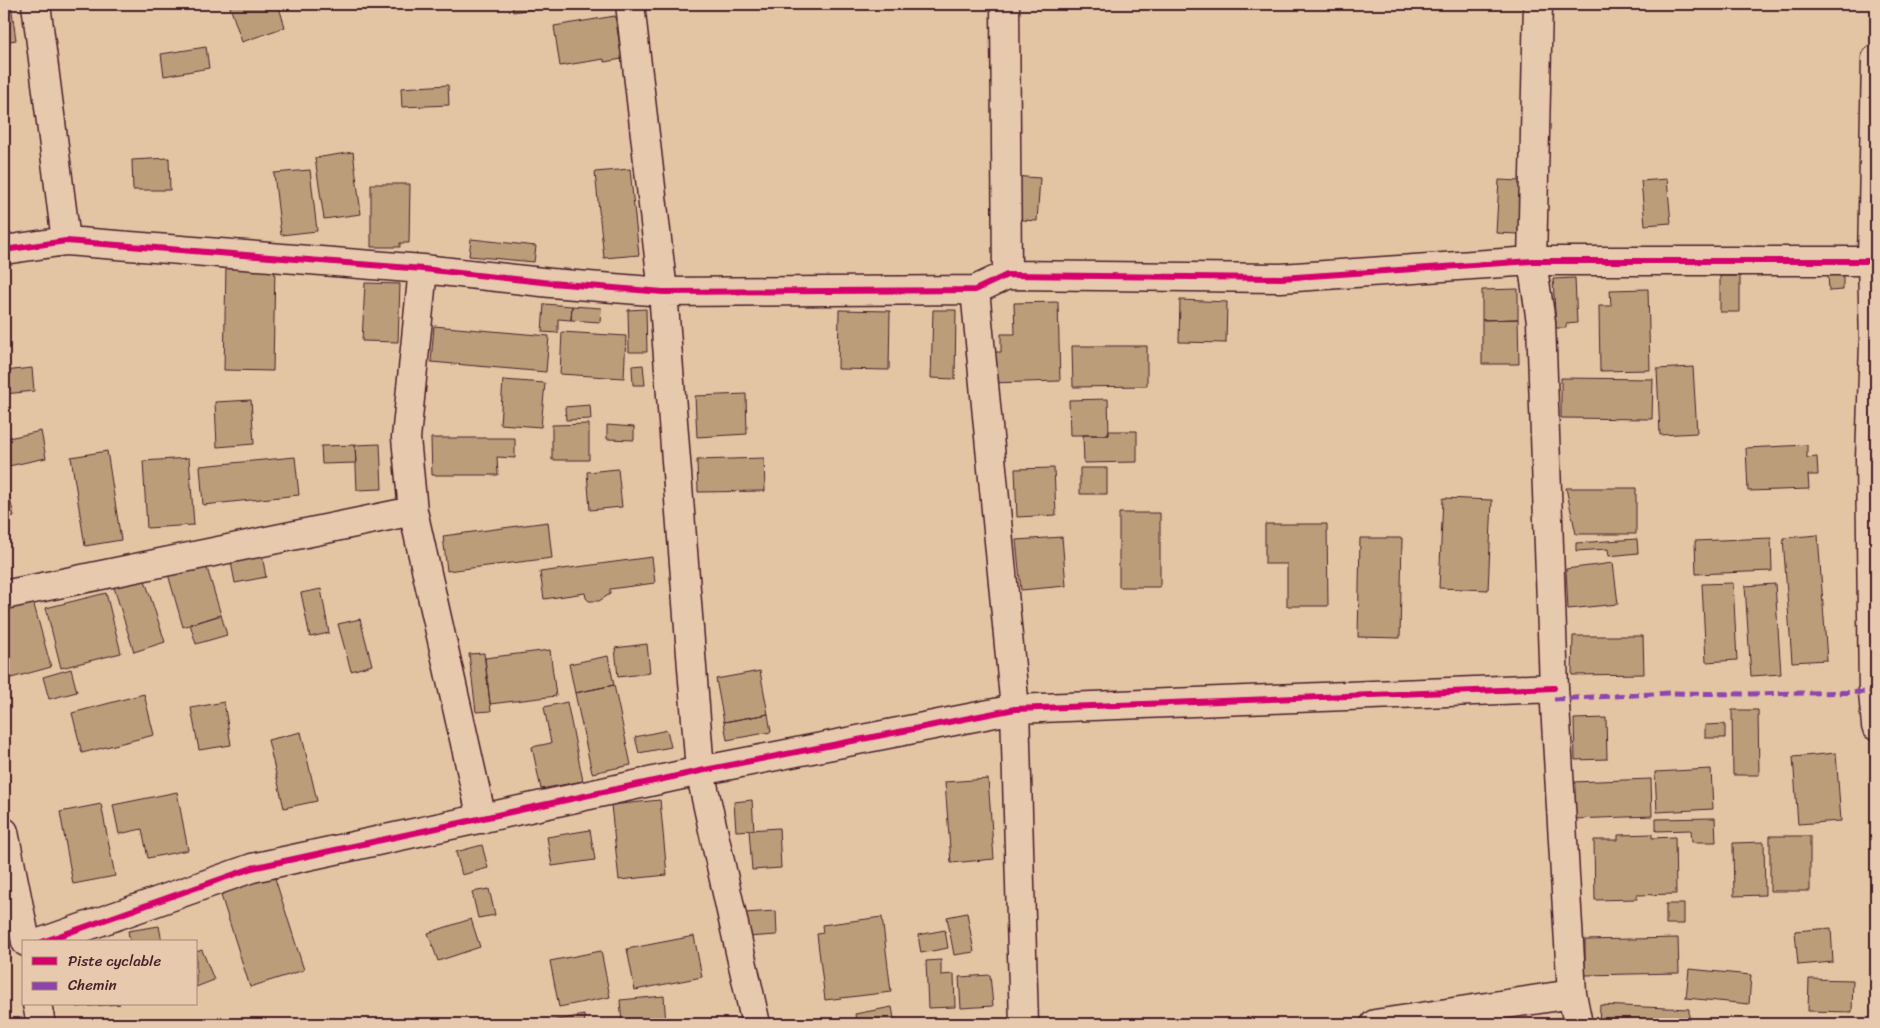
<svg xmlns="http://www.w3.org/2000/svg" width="1880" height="1028" font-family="Sriracha,sans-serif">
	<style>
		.building { fill: #bc9d7a; stroke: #4a1f2b }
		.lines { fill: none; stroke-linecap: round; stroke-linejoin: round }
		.street-casing { stroke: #4a1f2b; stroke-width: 31 }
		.street { stroke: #e7c9ad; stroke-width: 28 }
		.quiet { stroke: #8e44ad; stroke-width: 5; stroke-dasharray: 10 5; stroke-linecap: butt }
		.cycleway-casing { stroke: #e7c9ad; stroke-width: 9 }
		.cycleway { stroke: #d6006c; stroke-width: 6 }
	</style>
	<rect width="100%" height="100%" fill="#e3c5a4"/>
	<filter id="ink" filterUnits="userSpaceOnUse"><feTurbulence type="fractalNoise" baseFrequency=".02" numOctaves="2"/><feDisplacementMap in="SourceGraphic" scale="10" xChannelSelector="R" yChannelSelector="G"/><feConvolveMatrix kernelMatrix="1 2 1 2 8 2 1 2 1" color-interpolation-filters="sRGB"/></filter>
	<g filter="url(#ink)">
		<!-- building -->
		<path class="building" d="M4,4H11L16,40L4,42Z
			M229,4H278L285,27L242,42Z
			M512,4H563L513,12Z
			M615,16L622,59L604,62V59L560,66L554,26Z
			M206,47L209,68L164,76L161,54Z
			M448,85L449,105L402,107L401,88Z
			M353,152L361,214L324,219L315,158Z
			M169,158L170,190H133L132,160Z
			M630,169L639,255L604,258L595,172Z
			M310,170L317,231L281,235L274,173Z
			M1012,176L1040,178L1037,221L1009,219Z
			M1667,179L1671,223L1645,225L1641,181Z
			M1499,180L1520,181L1518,234L1496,233Z
			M371,184H410L409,243H400V247H371Z
			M471,239L536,246L534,262L469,256Z
			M226,265L275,266L273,371L224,370Z
			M1828,274H1843V290L1829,291Z
			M1720,276H1740V312H1720Z
			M1575,278L1577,323L1566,324V328H1556L1553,279Z
			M365,283L400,284L398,342L362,341Z
			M1518,289V319L1482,320V290Z
			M1648,289L1650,370L1600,371L1599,306H1611L1610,290Z
			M1180,300L1227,302L1226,343L1179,342Z
			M1058,302L1060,381L990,383V352H1001V334H1015L1014,303Z
			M544,304L572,306L571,320L558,319V333L542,332Z
			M572,306L601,308L600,322L571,320Z
			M646,309L647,352H629L628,310Z
			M839,310L890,311L889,370L838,369Z
			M933,310H956L955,379L931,378Z
			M1518,319L1519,364H1482V320Z
			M434,326L549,336L546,372L431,362Z
			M562,332L626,336L624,378L560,374Z
			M1072,346H1147V386L1073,387Z
			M643,365L645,385H633L632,366Z
			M1693,367L1697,433L1660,435L1657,369Z
			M32,368L34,391L4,394V371Z
			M1561,378L1653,379L1652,419L1561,418Z
			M503,380L545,383L541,427L500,424Z
			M746,394L747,434L697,437L695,396Z
			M1108,399L1109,435H1070L1069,400Z
			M251,400L254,444L217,447L215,402Z
			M590,405L591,419L566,420L565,407Z
			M589,424V460H552V425Z
			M607,425L634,427V440L607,439Z
			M41,431L46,458L4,467V439Z
			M1108,431H1137V462L1084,463L1083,435H1109Z
			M431,438H515V458L497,457L498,475H432Z
			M380,444L382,489L357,490L355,445Z
			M355,445L356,463L322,464L321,446Z
			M1807,445V458L1817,457L1818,475H1808L1809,489L1748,491L1746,448Z
			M107,451L121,540L85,546L71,457Z
			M295,457L299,495L203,505L200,466Z
			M189,458L194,525L147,528L143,461Z
			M764,458L765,491L698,492L697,460Z
			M1054,468L1056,515L1017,517L1015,469Z
			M1080,468H1107V494H1080Z
			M618,469L622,507L590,510L587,472Z
			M4,482H6L14,516L4,518Z
			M1566,488H1636V534H1576Z
			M1443,498L1492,500L1488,590L1439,588Z
			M1119,513H1160V587H1119Z
			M548,522L552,558L447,571L443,536Z
			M1265,524H1327L1328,606H1287V564H1265Z
			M1818,535L1827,660L1792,662L1783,538Z
			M1062,537L1066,586L1021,590L1016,540Z
			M1360,538H1402L1400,638L1358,637Z
			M1771,538L1772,571L1696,574L1695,541Z
			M1637,539L1638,553L1609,556L1608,549L1576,551V543Z
			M262,555L266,577L235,583L231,562Z
			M652,557L655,583L610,589V594L599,601H589L586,598L585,593L544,599L540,572Z
			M205,561L221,615L183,627L166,567Z
			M1613,563L1618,604L1568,609L1566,569Z
			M142,571L165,642L134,652L112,581Z
			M1733,583L1737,660L1706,662L1702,584Z
			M1775,584L1781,674L1751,676L1745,586Z
			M321,589L329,633L310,637L301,593Z
			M106,593L121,653L61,668L46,608Z
			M31,594L51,667L4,680V601Z
			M221,615L227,635L196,644L190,624Z
			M360,619L372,665L351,671L338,624Z
			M1573,636H1643L1644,674L1572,675Z
			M647,644L650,673L618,677L615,648Z
			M550,650L556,696L490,704L485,658Z
			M484,653L491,711L476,712L469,654Z
			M608,656L614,685L575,693L569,664Z
			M71,669L77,692L49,699L43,677Z
			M760,671L768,714L724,722L716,679Z
			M614,685L631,765L592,773L575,693Z
			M144,694L154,735L82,753L72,713Z
			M224,702L231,745L199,750L191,708Z
			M567,702L583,781L541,789L532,747L551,743L544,707Z
			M1732,710H1758L1759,775H1733Z
			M768,714L771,732L727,740L724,722Z
			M1606,718L1607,759L1575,760L1574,719Z
			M1725,724V738H1705V725Z
			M667,730L671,747L639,753L635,737Z
			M301,732L317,801L284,808L268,740Z
			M1836,753L1841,821L1798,824L1793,757Z
			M1711,769L1713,809L1657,812L1655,772Z
			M988,779L994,859L951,863L945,782Z
			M1651,779L1652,816L1575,819L1573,782Z
			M177,792L188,850L148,858L142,829L119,834L113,805Z
			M660,800L667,875L619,880L611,805Z
			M752,800L754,830L736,831L734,802Z
			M101,804L115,876L73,884L60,812Z
			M1715,818L1716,842H1692L1691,830L1656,831V819Z
			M779,828L781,868L752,870L749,830Z
			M590,830L595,860L552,866L547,837Z
			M1652,834V838L1675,837L1676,894L1637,895V899L1595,900L1594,840H1618V835Z
			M1770,836H1810V891H1770Z
			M1764,842L1765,895L1734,896L1733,843Z
			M482,845L488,868L462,875L456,852Z
			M273,872L304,970L250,987L219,889Z
			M489,889L495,915L478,918L472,892Z
			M1666,904H1684V924H1666Z
			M776,911L777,935L747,937L745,913Z
			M967,913L974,952L954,955L947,917Z
			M882,917L891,992L825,1000L817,934L823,933L822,925Z
			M471,919L480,947L438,961L428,933Z
			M159,926L162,942H130L128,931Z
			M1831,928L1833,962L1798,965L1795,931Z
			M945,930L948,948L921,953L918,935Z
			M694,936L702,977L635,990L627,949Z
			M1678,938L1679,973L1585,975V940Z
			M202,950L214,980L196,987V952Z
			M601,951L610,997L559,1007L550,961Z
			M941,960V975L954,974L955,1007L928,1008L926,961Z
			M1689,969L1751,975L1749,1004L1686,998Z
			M990,975L993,1006L961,1008L959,977Z
			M1809,979L1853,980L1852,1012L1808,1011Z
			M664,996L666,1024H622L620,1000Z
			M77,1004H120L77,1007Z
			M1600,1005L1689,1009V1024H1599Z
			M892,1007L895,1024H857L855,1014Z
			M584,1015L585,1024H542L541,1023Z
			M1559,1018L1560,1024H1524V1021Z"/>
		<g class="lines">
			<defs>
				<path id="street" d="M36,4L66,241
					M630,4L663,292L700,771L756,1024
					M1005,4L1007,275
					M1538,4L1532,261L1541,322L1554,688L1572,994L1578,1024
					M1876,59L1872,260L1874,344L1870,458L1873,692L1876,726
					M4,250L66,241L423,269L551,283L663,292L975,290L1007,275L1281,278L1532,261H1876
					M423,269L406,438L413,511L482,819
					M975,290L1015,709L1024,1024
					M4,595L413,511
					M4,832L26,942
					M42,942L252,868L700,771L1015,709L1554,688
					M37,1004L41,1024
					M1375,1024L1572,994"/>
			</defs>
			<!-- street casing -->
			<use href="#street" class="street-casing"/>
			<!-- street -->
			<use href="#street" class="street"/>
			<!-- quiet -->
			<path class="quiet" d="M1554,699L1671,693L1747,694L1873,692"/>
			<defs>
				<path id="cycleway" d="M4,250L66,241L423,269L551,283L663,292L975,290L1007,275L1281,278L1532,261H1876
					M42,942L252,868L700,771L1015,709L1554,688"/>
			</defs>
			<!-- cycleway casing -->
			<use href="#cycleway" class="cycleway-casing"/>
			<!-- cycleway -->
			<use href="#cycleway" class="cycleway"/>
		</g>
	</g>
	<!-- margin -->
	<rect width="1880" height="1028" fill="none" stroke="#e7c9ad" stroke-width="20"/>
	<rect x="10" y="10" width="1860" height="1008" fill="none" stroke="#4a1f2b" stroke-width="2" filter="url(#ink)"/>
	<!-- legend -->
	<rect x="22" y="940" width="175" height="65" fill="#e7c9ad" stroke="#a88579"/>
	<rect x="32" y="957" width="25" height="8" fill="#d6006c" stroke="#a88579"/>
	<text x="68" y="966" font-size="15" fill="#4a1f2b">Piste cyclable</text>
	<rect x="32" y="982" width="25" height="8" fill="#8e44ad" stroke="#a88579"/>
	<text x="68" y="990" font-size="15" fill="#4a1f2b">Chemin</text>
</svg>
